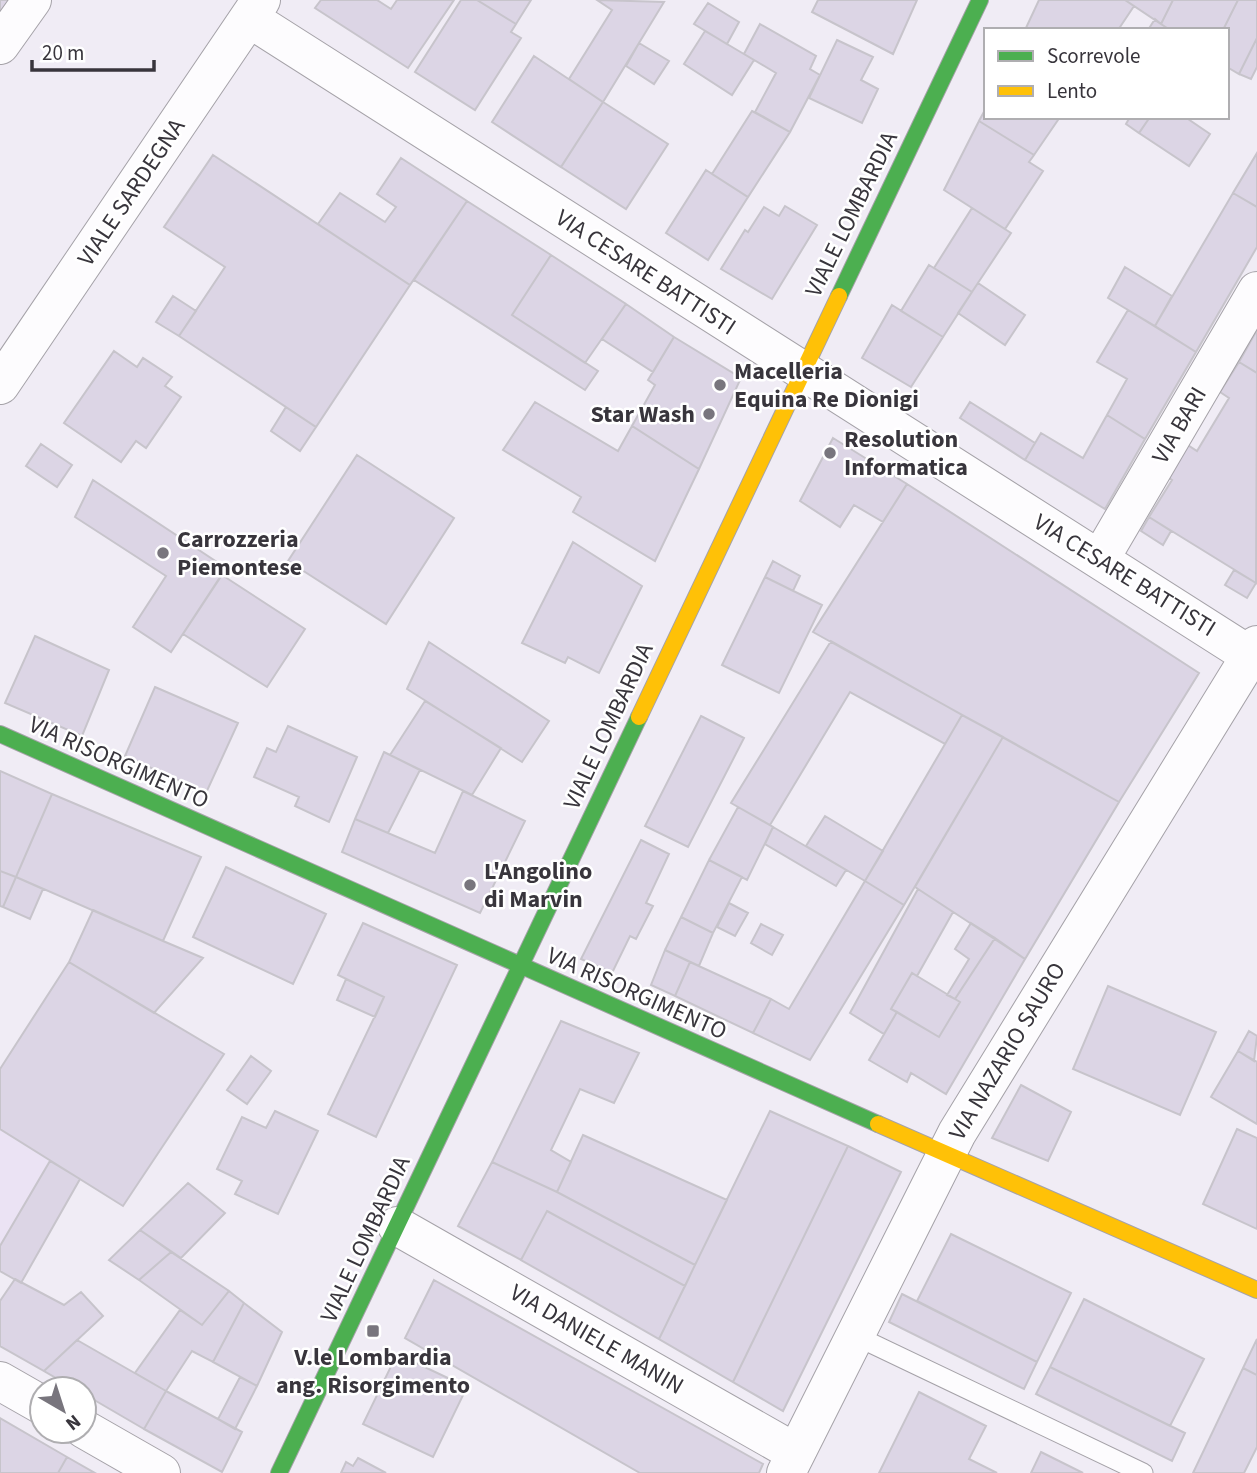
<svg xmlns="http://www.w3.org/2000/svg" width="1257" height="1473" font-family="'Source Sans 3',sans-serif">
	<style>
		.built { fill: #ebe3f4 }
		.building { fill: #dcd5e5; stroke: #c7c4cb; stroke-width: 2 }
		.lines { fill: none; stroke-linecap: round; stroke-linejoin: round }
		.lane-casing { stroke: #a5a2a8; stroke-width: 21 }
		.street-casing { stroke: #a5a2a8; stroke-width: 40 }
		.fast-casing { stroke: #a5a2a8; stroke-width: 18 }
		.slow-casing { stroke: #a5a2a8; stroke-width: 18 }
		.lane { stroke: #fdfcfe; stroke-width: 19 }
		.street { stroke: #fdfcfe; stroke-width: 38 }
		.fast { stroke: #4caf50; stroke-width: 16 }
		.slow { stroke: #ffc107; stroke-width: 16 }
		.poi-dot { fill: #78757d; stroke: #fff; stroke-width: 2.5 }
		.labels { text-anchor: middle; stroke-width: 5; stroke-linejoin: round; paint-order: stroke }
		.street-label { font-size: 24px; fill: #38353c; stroke: #fff }
		.poi-label { font-size: 24px; font-weight: bold; fill: #38353c; stroke: #fff; text-anchor: start }
	</style>
	<rect width="100%" height="100%" fill="#f0ecf5"/>
	<!-- built -->
	<path class="built" d="M0,1129L50,1161L0,1246Z"/>
	<!-- building -->
	<path class="building" d="M0,0H11L0,16Z
		M321,0H377L391,9L397,0H454L408,68L315,8Z
		M461,0H477L516,24L511,32L521,38L475,110L415,72Z
		M477,0H531L516,24Z
		M597,0L664,2L603,102L569,79L612,10Z
		M818,0H917L893,54L812,12Z
		M1039,0H1125L1134,6L1118,30H1025Z
		M1125,0H1173L1161,24Z
		M1173,0H1238L1223,30H1170L1161,24Z
		M1238,0H1257V38L1239,74L1227,67V30H1223Z
		M708,3L739,22L727,44L694,24Z
		M1155,19L1161,24L1170,30H1148Z
		M760,24L816,56L810,69L820,75L790,132L755,112L776,73L744,54Z
		M705,31L754,60L732,95L684,64Z
		M1257,38V67L1251,79L1239,74Z
		M837,40L873,57L861,80L878,89L862,123L809,98Z
		M639,43L669,61L654,84L626,66Z
		M534,56L603,102L561,167L492,122Z
		M603,102L668,144L626,209L561,167Z
		M986,108V117H1060L1034,155L979,121Z
		M752,111L790,132L748,197L712,174Z
		M1130,117H1150L1139,133L1126,124Z
		M1150,117H1185L1210,134L1189,166L1139,133Z
		M979,121L1034,155L1029,162L1043,171L1005,229L944,190Z
		M1257,153V207L1233,193Z
		M213,155L410,285L316,427L179,336L225,267L164,227Z
		M401,158L467,201L410,285L318,224L340,193L385,222L396,207L377,194Z
		M706,170L748,197L708,260L666,233Z
		M1233,193L1257,207V247L1196,352L1155,326Z
		M467,201L551,255L512,315L598,371L585,390L414,280Z
		M785,206L817,225L772,299L721,269L745,230L748,232L764,207L779,216Z
		M972,208L1011,233L972,292L934,268Z
		M551,255L626,304L585,363L512,315Z
		M929,265L972,292L943,337L901,311Z
		M1125,267L1172,296L1155,326L1108,298Z
		M978,283L1025,315L1005,345L958,313Z
		M173,296L196,311L179,336L156,322Z
		M626,304L674,337L653,372L602,339Z
		M892,305L943,337L911,387L862,358Z
		M1128,310L1196,352L1145,439L1107,415L1127,379L1097,362Z
		M1257,330V373L1239,362Z
		M674,337L741,378L699,469L632,426L655,385L648,380Z
		M114,351L137,367L143,358L172,377L165,386L181,397L146,448L136,441L121,462L64,423Z
		M1239,362L1257,373L1256,583L1149,517L1172,480L1166,476L1186,444L1197,451L1229,398L1220,392Z
		M535,402L618,451L632,426L699,469L655,561L573,512L581,497L503,450Z
		M970,402L1035,443L1025,460L960,418Z
		M286,407L316,427L300,451L271,431Z
		M1107,415L1145,439L1105,509L1025,460L1041,433L1083,458Z
		M833,438L907,484L883,522L854,505L840,527L800,501Z
		M41,444L72,465L57,487L26,466Z
		M357,455L454,518L386,624L288,561Z
		M93,480L226,568L171,652L133,627L166,576L75,517Z
		M907,484L1199,673L1119,802L813,632Z
		M1149,517L1171,531L1163,545L1141,531Z
		M573,542L642,586L599,673L568,657L565,663L522,643Z
		M773,561L800,576L793,591L765,577Z
		M1234,570L1256,583L1247,598L1225,585Z
		M222,575L305,629L267,687L183,634Z
		M765,577L822,605L779,693L722,665Z
		M35,636L109,670L82,736L5,703Z
		M831,641L962,715L945,744L850,692L770,825L731,803Z
		M429,642L549,721L522,762L407,689Z
		M155,687L238,723L206,793L125,756Z
		M425,701L501,748L472,795L390,755Z
		M962,715L1003,737L904,905L865,881Z
		M701,716L744,738L688,847L645,826Z
		M288,726L357,757L329,822L295,806L299,797L254,777L267,748L276,752Z
		M1003,737L1119,802L1025,959L915,887Z
		M384,752L420,770L388,833L355,819Z
		M0,771L52,794L16,877L0,871Z
		M463,791L525,821L480,913L342,852L355,819L435,853Z
		M52,794L201,857L163,941L16,877Z
		M738,807L773,827L747,880L709,860Z
		M825,816L883,851L865,881L806,846Z
		M773,827L846,870L836,886L765,844Z
		M641,840L669,854L646,903L653,906L636,939L630,936L612,973L581,959Z
		M709,860L742,877L713,933L681,917Z
		M226,867L326,914L293,984L193,937Z
		M0,871L16,877L3,907L0,906Z
		M16,877L43,889L30,919L3,907Z
		M865,881L904,905L810,1060L753,1033L771,999L789,1009Z
		M918,889L953,912L917,976L912,973L891,1009L897,1012L884,1034L850,1013Z
		M729,903L748,913L735,936L717,927Z
		M93,910L163,941L203,958L154,1013L69,962Z
		M681,917L713,933L699,966L665,950Z
		M363,923L457,965L376,1137L328,1114L384,997L338,975Z
		M971,923L995,938L955,999L947,995L969,959L955,949Z
		M761,924L783,935L772,955L751,943Z
		M995,938L1025,959L946,1094L911,1073L907,1082L869,1060L897,1012L939,1037L960,1002L955,999Z
		M665,950L690,962L675,996L651,985Z
		M69,962L224,1054L123,1206L0,1129V1069Z
		M690,962L771,999L753,1033L675,996Z
		M912,973L960,1002L939,1037L891,1009Z
		M346,979L384,997L375,1017L337,1000Z
		M1108,986L1216,1032L1180,1115L1073,1069Z
		M561,1021L639,1053L614,1103L580,1089L551,1150L571,1162L557,1192L492,1162Z
		M1249,1031L1257,1036L1254,1061L1238,1051Z
		M1238,1051L1257,1062V1124L1211,1097Z
		M251,1056L271,1071L247,1104L227,1090Z
		M1021,1085L1071,1112L1048,1161L992,1138Z
		M275,1111L318,1131L278,1214L235,1194L242,1181L217,1169L242,1117L266,1128Z
		M770,1111L848,1146L733,1382L659,1339Z
		M1237,1129L1257,1138V1229L1203,1204Z
		M583,1135L727,1200L695,1265L557,1192Z
		M848,1146L901,1172L783,1411L733,1382Z
		M50,1161L80,1179L21,1283L0,1271V1246Z
		M492,1162L557,1192L695,1265L685,1286L547,1211L521,1260L458,1226Z
		M188,1183L225,1213L181,1258L140,1230Z
		M547,1211L685,1286L659,1339L521,1260Z
		M140,1230L171,1252L139,1280L109,1260Z
		M951,1234L1071,1293L1037,1362L917,1301Z
		M171,1252L229,1291L202,1325L139,1280Z
		M15,1279L64,1305L81,1292L103,1316L44,1371L0,1346V1301Z
		M434,1280L763,1464L759,1473H640L405,1338Z
		M229,1291L244,1303L213,1362L192,1351L166,1391L135,1373L180,1310L202,1325Z
		M902,1294L1037,1362L1024,1389L889,1322Z
		M1084,1299L1204,1359L1170,1426L1050,1367Z
		M244,1303L282,1332L257,1386L213,1362Z
		M1257,1339V1375L1243,1368Z
		M77,1340L166,1391L144,1429L84,1394V1389H75L44,1371Z
		M397,1354L467,1387L433,1457L363,1424Z
		M1050,1367L1185,1433L1172,1461L1036,1394Z
		M1243,1368L1257,1375V1447L1244,1473H1193Z
		M240,1377L257,1386L235,1429L218,1419Z
		M166,1391L242,1432L222,1472L144,1429Z
		M919,1392L986,1426L969,1459L997,1473H879Z
		M0,1418L67,1457L58,1473H0Z
		M1041,1452L1083,1473H1031Z
		M67,1457L95,1473H58Z
		M358,1458L386,1473H341L346,1462L353,1466Z"/>
	<g class="lines">
		<defs>
			<path id="lane" d="M856,1336L1143,1473"/>
			<path id="street" d="M249,18L1257,660
				M0,45L32,0
				M0,385L261,0
				M1100,559L1257,291
				M397,1226L796,1453
				M0,1381L42,1405
				M84,1429L161,1473
				M786,1473L957,1133L1257,645"/>
			<path id="fast" d="M839,296L980,0
				M0,734L878,1124
				M279,1473L639,717"/>
			<path id="slow" d="M639,717L839,296
				M878,1124L1257,1290"/>
		</defs>
		<!-- lane casing -->
		<use href="#lane" class="lane-casing"/>
		<!-- street casing -->
		<use href="#street" class="street-casing"/>
		<!-- fast casing -->
		<use href="#fast" class="fast-casing"/>
		<!-- slow casing -->
		<use href="#slow" class="slow-casing"/>
		<!-- lane -->
		<use href="#lane" class="lane"/>
		<!-- street -->
		<use href="#street" class="street"/>
		<!-- fast -->
		<use href="#fast" class="fast"/>
		<!-- slow -->
		<use href="#slow" class="slow"/>
	</g>
	<!-- markers -->
	<g class="poi-dot">
		<circle cx="720" cy="385" r="7"/>
		<circle cx="709" cy="414" r="7"/>
		<circle cx="830" cy="453" r="7"/>
		<circle cx="163" cy="553" r="7"/>
		<circle cx="470" cy="885" r="7"/>
		<rect x="366" y="1324" width="14" height="14" rx="3.5"/>
	</g>
	<g class="labels">
		<!-- street labels -->
		<g class="street-label">
			<text transform="translate(131 192) rotate(-56)" y="8">VIALE SARDEGNA</text>
			<text transform="translate(851 214) rotate(-64)" y="8">VIALE LOMBARDIA</text>
			<text transform="translate(646 272) rotate(33)" y="8">VIA CESARE BATTISTI</text>
			<text transform="translate(1179 425) rotate(-60)" y="8">VIA BARI</text>
			<text transform="translate(1125 575) rotate(32)" y="8">VIA CESARE BATTISTI</text>
			<text transform="translate(608 726) rotate(-65)" y="8">VIALE LOMBARDIA</text>
			<text transform="translate(119 762) rotate(24)" y="8">VIA RISORGIMENTO</text>
			<text transform="translate(637 993) rotate(24)" y="8">VIA RISORGIMENTO</text>
			<text transform="translate(1007 1051) rotate(-59)" y="8">VIA NAZARIO SAURO</text>
			<text transform="translate(365 1239) rotate(-65)" y="8">VIALE LOMBARDIA</text>
			<text transform="translate(597 1339) rotate(30)" y="8">VIA DANIELE MANIN</text>
		</g>
		<!-- poi labels -->
		<g class="poi-label">
			<text x="734" y="379">Macelleria<tspan x="734" dy="28">Equina Re Dionigi</tspan></text>
			<text x="695" y="422" text-anchor="end">Star Wash</text>
			<text x="844" y="447">Resolution<tspan x="844" dy="28">Informatica</tspan></text>
			<text x="177" y="547">Carrozzeria<tspan x="177" dy="28">Piemontese</tspan></text>
			<text x="484" y="879">L'Angolino<tspan x="484" dy="28">di Marvin</tspan></text>
			<text x="373" y="1365" text-anchor="middle">V.le Lombardia<tspan x="373" dy="28">ang. Risorgimento</tspan></text>
		</g>
	</g>
	<!-- legend -->
	<rect x="984" y="28" width="245" height="91" fill="#ffffff" stroke="#afaeb1" stroke-width="2"/>
	<rect x="998" y="51" width="35" height="10" fill="#4caf50" stroke="#afaeb1" stroke-width="2"/>
	<text x="1047" y="63" font-size="21" fill="#38353c">Scorrevole</text>
	<rect x="998" y="86" width="35" height="10" fill="#ffc107" stroke="#afaeb1" stroke-width="2"/>
	<text x="1047" y="98" font-size="21" fill="#38353c">Lento</text>
	<!-- north arrow -->
	<g transform="translate(63 1410) rotate(141)"><circle r="33" fill="#ffffff" stroke="#afaeb1" stroke-width="2"/>
	<path d="M0-5L12 26L0 18L-12 26Z" fill="#78757d"/>
	<text y="-10" font-size="19" font-weight="bold" text-anchor="middle" fill="#38353c">N</text>
	</g>
	<!-- scale -->
	<path d="M32 60v10h122v-10" fill="none" stroke="#38353c" stroke-width="3.5"/>
	<text x="42" y="60" font-size="21" fill="#38353c" stroke="#ffffff" stroke-width="5" paint-order="stroke">20 m</text>
</svg>
